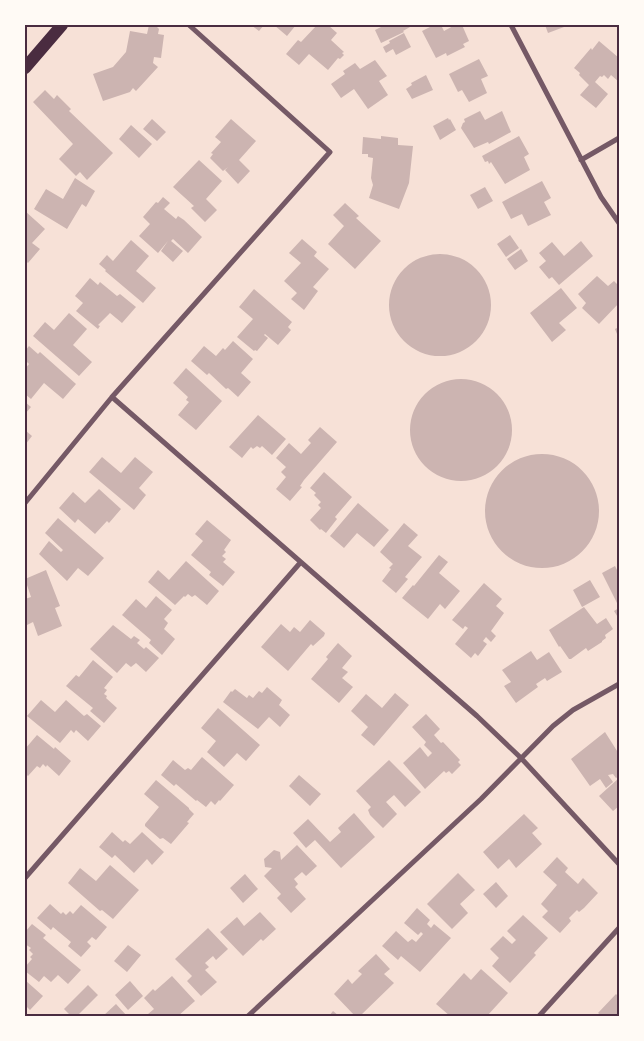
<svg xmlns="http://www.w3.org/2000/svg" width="644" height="1041" font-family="'Space Grotesk',sans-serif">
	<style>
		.building { fill: #ccb4b1 }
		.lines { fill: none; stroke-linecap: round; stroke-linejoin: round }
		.minor { stroke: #755966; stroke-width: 5 }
		.primary { stroke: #4a2c40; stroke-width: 12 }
		.neatline { fill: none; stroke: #4a2c40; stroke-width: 2 }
	</style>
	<rect width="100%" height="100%" fill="#f7e1d7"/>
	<!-- building -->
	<path class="building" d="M149,25H155L159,29L158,34L164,35L161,58L154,57L153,63L158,67L136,91L133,88L130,92L103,101L93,74L113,67L126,52L130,31L147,34Z
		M251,25H264L259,31Z
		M274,25H296L287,36Z
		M317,25H328L337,33L331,40L344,52L342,53L344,55L340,59L338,58L328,70L309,54L299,65L286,54L298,40L301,42Z
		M380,25H409L410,27L403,31L404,32L381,43L375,30L381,27Z
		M434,25H441L444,31L455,25H462L469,41L463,44L465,47L447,56L446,53L436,58L422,31Z
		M545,25H563L564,27L548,33Z
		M404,33L411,47L396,55L393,49L386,53L383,47L390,43L389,41Z
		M599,41L619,58V82L611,75L608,79L604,75L602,77L600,76L595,82L608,94L596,108L580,95L589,85L579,75L580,73L574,68L591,48L592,50Z
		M479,59L488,76L481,79L487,93L469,102L462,90L458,92L449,74Z
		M375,60L387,76L379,81L388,95L368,109L354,89L341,98L331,84L345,74L343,71L355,63L360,69Z
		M426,75L433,90L412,99L406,89L412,85L411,83Z
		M45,90L54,99L57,95L71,109L69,111L113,153L87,180L80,172L76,176L59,159L73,144L33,102Z
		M480,111L485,120L502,111L511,132L489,144L488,142L474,148L461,128L463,123L465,122L464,119Z
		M448,118L449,120L450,119L456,130L440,140L433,126Z
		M152,119L166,132L157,141L143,129Z
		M231,119L256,141L239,160L250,171L238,184L225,170L228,167L223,171L210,158L213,154L211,153L221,142L215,137Z
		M131,125L152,144L139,158L119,139Z
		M381,136L398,138V145L413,146L409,183L399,209L369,198L373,185L371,178L373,158L368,157V154H362L363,137L381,139Z
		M519,136L529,154L524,157L530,170L505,184L491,162L489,164L488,161L485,162L482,156Z
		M199,160L222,181L206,199L217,210L205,222L191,208L194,206L173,187Z
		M75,178L95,191L86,207L82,204L67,229L34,209L46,189L63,199Z
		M542,181L551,198L544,202L551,215L528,226L522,214L511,219L502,202Z
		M485,187L493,201L478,209L470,195Z
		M163,197L170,203L164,209L176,219L178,216L184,220L202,237L188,253L173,239L171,241L183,251L173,262L161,251L168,241L158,253L139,236L150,224L143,217L156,202L158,203Z
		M345,203L359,216L356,218L381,241L355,269L328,244L344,226L333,215Z
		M25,211L45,229L32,243L40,249L28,263L25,260Z
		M510,235L519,248L506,257L497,244Z
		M302,239L317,252L314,256L329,269L313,287L318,291L304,310L291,299L297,293L284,281L301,263L289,253Z
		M131,240L149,256L136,271L156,288L143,303L105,271L106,270L99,264L107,255L113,261Z
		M581,241L593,256L559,285L552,277L549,279L539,267L546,261L539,253L552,242L564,256Z
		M521,249L528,261L515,270L507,259Z
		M389 305a51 51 0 1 1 102 0a51 51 0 1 1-102 0Z
		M597,276L608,286L614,281L619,286V303L599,324L582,308L586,303L578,294Z
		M90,278L98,285L100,282L117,296L120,294L136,307L122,323L110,313L98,325L100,326L98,329L76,311L83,303L75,296Z
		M561,288L577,308L559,323L566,330L552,342L530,313Z
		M254,289L292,322L288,327L291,330L278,345L265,334L264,335L268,338L257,351L255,350L254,351L237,337L253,319L239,307Z
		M69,313L87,329L73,345L92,362L79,376L33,336L45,322L54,330Z
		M619,327V339L615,329Z
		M233,341L253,359L241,373L251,382L238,397L228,388L226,389L209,373L207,375L191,361L204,346L216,356L223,348L225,350Z
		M29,346L38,354L40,352L76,384L63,399L44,383L31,399L25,394V369L29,364L25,360V351Z
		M186,368L222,401L196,430L178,415L189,402L186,400L188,397L173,383Z
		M410 430a51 51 0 1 1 102 0a51 51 0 1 1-102 0Z
		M25,402L31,407L25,414Z
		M258,415L286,439L272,455L262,446L260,448L257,446L253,449L251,447L242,458L229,447Z
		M320,427L337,442L304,480L300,486L302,487L290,501L276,489L286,477L281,472L286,467L276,458L289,443L301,454L311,443L308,440Z
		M25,430L32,436L25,445Z
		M485 511a57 57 0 1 1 114 0a57 57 0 1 1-114 0Z
		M102,457L121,473L135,457L153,472L139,488L146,495L134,510L89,472Z
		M324,472L352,497L335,517L337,519L326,533L321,529L320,530L310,520L321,508L318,505L321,502L314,495L316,493L310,488Z
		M99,489L121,509L109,523L107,521L95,534L78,519L75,523L59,508L73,492L85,503Z
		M358,503L389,530L374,547L357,533L344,548L330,536Z
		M58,518L104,558L88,576L78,568L67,581L39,554L49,541L61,552L63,550L45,533Z
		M207,520L231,540L224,550L226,552L222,556L226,559L223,562L235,572L223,586L209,575L211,572L191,555L203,541L195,534Z
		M404,523L418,535L408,546L422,557L405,577L408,579L396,593L382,581L391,569L389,568L393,564L380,552Z
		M439,555L448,562L439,573L460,591L445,609L440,604L428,619L402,598L413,585L414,586Z
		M186,561L219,591L207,605L195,595L192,597L188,594L185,597L184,596L175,605L148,582L158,570L169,580Z
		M615,566L619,574V607L602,573Z
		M46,570L60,606L55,608L62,626L38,636L33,622L25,626V599L31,597L25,579Z
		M590,580L600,597L582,607L573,590Z
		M484,583L502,599L496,606L504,613L491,631L496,636L491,642L486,637L483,641L487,644L478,656L475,653L471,658L455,644L468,628L465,626L463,629L452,620Z
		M156,596L172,610L164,619L168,623L164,629L175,639L162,655L149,643L151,640L122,615L136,599L146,608Z
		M584,607L597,624L606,618L613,629L605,635L606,638L602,641V642L588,651L586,648L571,659H569L560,646L559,647L549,630Z
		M619,608V619L614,611Z
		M310,620L325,633L324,636L313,646L311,644L288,671L261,647L281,624L290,632L294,627L300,632Z
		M113,625L131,639L134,636L140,640L137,643L144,649L146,647L159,658L146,672L136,663L131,667L126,663L117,673L90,649Z
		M338,643L352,656L342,668L348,672L342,678L353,687L339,703L311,679L328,659L326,657Z
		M531,651L537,660L549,652L562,672L547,681L545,678L536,684L538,687L516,703L504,686L511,682L502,670Z
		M93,660L113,677L104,688L107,690L104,694L107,696L106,698L117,708L104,723L90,711L93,708L66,686L76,675L79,677Z
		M267,687L282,700L279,705L290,715L280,727L269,717L258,729L223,702L231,691L232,692L235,689L247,698L249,695L253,698L259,691L262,693Z
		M395,693L409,705L374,746L361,735L368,727L351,711L366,694L382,708Z
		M41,700L55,712L66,700L84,716L87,714L101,726L88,741L76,730L74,733L71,730L60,743L27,716Z
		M218,708L260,745L246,761L237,753L224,767L207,752L216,741L201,728Z
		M426,714L440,729L434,735L441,743L443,742L460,760L458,762L461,765L452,774L449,771L446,773L444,771L425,789L403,763L420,747L428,757L432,753L424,745L426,742L412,727Z
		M605,732L619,754V776L616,778L613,774L608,775L613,782L606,788L600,779L590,786L571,759Z
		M37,735L54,749L55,747L71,761L59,776L47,765L46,767L43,764L40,768L37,766L28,776L25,773V749Z
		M202,757L234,785L220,801L219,800L215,805L211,801L206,807L197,800L196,801L176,784L174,786L161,775L173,760L185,770L188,768L191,770Z
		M389,760L421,792L405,807L394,795L386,802L397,814L383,828L370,815L368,810L371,807L356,791Z
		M299,775L321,794L310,806L289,786Z
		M619,778V806L613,811L599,796Z
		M156,780L189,808V809L194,814L187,822L189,823L171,844L163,838L160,839L145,826V824L159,807L144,794Z
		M354,813L375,837L341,868L315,840L306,848L293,833L308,819L330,842L341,832L338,828Z
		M524,814L538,828L532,833L542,844L516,868L509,859L498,869L483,852Z
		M112,832L123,842L125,840L130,844L142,832L164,852L152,865L147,859L134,873L115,855L112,858L99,847Z
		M297,845L317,866L306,876L302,872L294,879L298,884L295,887L306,899L291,913L277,898L281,894L264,876L272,868L265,867L264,859L274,850L280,852L281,860Z
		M557,857L568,868L565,872L578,884L583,878L598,893L584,908L579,912L577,910L569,918L571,921L560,933L542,917L548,911L541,904L557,885L543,872Z
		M110,865L139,890L113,919L102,910L100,911L68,883L80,868L96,881Z
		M458,873L475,890L460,904L468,913L452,929L427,904Z
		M245,874L258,889L243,903L230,888Z
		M496,882L508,896L496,908L483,894Z
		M50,904L61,914L63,912L66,915L70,911L73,914L81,905L107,927L96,940L92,937L87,942L91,946L81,957L68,946L71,942L53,927L51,930L37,918Z
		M417,908L430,920L427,924L431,928L434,924L451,938L420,972L401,956L398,960L382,946L396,931L408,942L412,939L416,942L423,934L421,932L418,935L404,923Z
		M260,912L276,929L263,941L261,939L243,956L220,932L237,917L244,926Z
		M523,915L548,938L534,953L536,955L510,983L492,966L499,958L490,949L503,936L512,944L516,940L507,931Z
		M32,924L46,935L43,938L81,970L68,984L58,975L51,982L44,976L39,982L25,971V967L32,959L30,957L33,954L29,950L31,948L25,944V932Z
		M208,928L228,949L216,960L213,956L205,963L209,967L205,970L217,982L201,996L187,981L192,976L175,959Z
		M128,945L141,955L127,972L114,961Z
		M376,954L390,969L384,974L394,983L360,1016H355L334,994L348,979L352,984L362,974L358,971Z
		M481,969L508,993L487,1016H450L436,1004L464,973L471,980Z
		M172,976L195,1001L178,1016H150L148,1014L154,1009L144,998L153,989L155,991Z
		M25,980L43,996L30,1010L25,1005Z
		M130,981L143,996L128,1010L115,995Z
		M88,985L98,995L77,1016H71L64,1009Z
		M616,994L619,997V1016H602L598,1013Z
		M116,1004L127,1016H103Z
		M333,1011L339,1016H329Z"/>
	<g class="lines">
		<!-- minor -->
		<path class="minor" d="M511,25L601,197L619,223
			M581,160L619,138
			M112,397L477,716L521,758L619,864
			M25,503L112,397L330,152L189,25
			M25,878L300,563
			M248,1016L481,799L553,726L573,710L619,684
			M539,1016L619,928"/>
		<!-- primary -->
		<path class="primary" d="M25,68L62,25"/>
	</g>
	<!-- border -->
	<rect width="644" height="1041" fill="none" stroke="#fffaf5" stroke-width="52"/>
	<rect x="26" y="26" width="592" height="989" class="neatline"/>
</svg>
